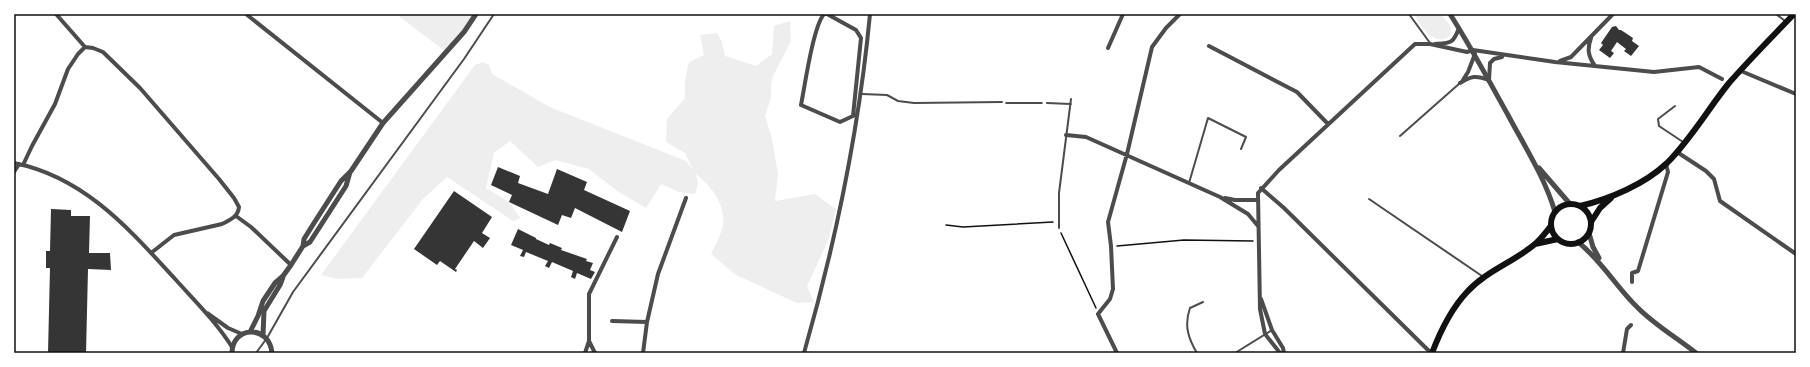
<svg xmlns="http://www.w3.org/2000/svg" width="1810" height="367" font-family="Overpass,sans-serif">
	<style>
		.green { fill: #eee }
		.building { fill: #353535 }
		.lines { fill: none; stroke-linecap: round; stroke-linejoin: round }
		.path { stroke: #111; stroke-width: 1.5 }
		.service { stroke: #4c4c4c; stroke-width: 2 }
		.minor { stroke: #4c4c4c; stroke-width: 4 }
		.tertiary { stroke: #4c4c4c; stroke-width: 5 }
		.secondary { stroke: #111; stroke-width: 6 }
		.neatline { fill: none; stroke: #111; stroke-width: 1.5 }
	</style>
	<rect width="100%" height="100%" fill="#fff"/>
	<!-- green -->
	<path class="green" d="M396,14H476L446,52Z
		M1414,14H1441L1451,27L1450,36C1434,48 1421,26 1414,14Z
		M790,21L791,41L773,76L771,85V98L765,116L772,139L778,174L775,201L815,194L836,209L828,241L807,286L814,302L797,303L736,275L711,254C715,245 722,234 723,224C725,202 711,187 696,174L698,184L695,194L679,192L661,184L646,208L617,191L589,169L555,160L538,167L510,141L494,153L486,188L509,202L520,218L513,221L447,177L423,199L362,278L338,279L321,275L475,65L483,62L489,65L492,74L550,107L686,161L693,170L685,153L666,142L667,119L685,98V80L689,62L704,55L700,35L717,33L722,42L725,56L756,66L772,54L774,26Z"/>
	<!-- building -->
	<path class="building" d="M1616,26L1619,30H1621L1633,38L1632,41L1639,46L1631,56L1624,51L1626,49L1617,42L1611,51L1614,53L1610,58L1599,50L1603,45L1601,43L1612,27Z
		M498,167L520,176L518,183L548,194L557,169L587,182L584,190L630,211L622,232L575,208L571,218L562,215L558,225L509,202L512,195L491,185Z
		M454,191L492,217L482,233L490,238L483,248L474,241L455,269L457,270L456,272L440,261L437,265L414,249Z
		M51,209L71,210V216H90L89,253H110L111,270L88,269L86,353H48L50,268H46V251H50Z
		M518,229L536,238V239L549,245L550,243L562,248L561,250L587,259L586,261L593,263L590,270L595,272L591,279L577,273L575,279L571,277L573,271L552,262L549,268L545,266L548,261L526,252L524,257L520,256L523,250L511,245Z"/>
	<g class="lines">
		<!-- path -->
		<path class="path" d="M1006,103H1042
			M946,225L963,227L1053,222
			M1061,233L1096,308
			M1117,246L1184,240L1253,241"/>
		<!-- service -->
		<path class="service" d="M1409,14L1430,43
			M1776,14L1785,21
			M862,94L887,95L898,101L914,103L1002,102
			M1047,103L1071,104
			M1675,106L1658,119L1659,126L1683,142
			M1400,136L1460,83
			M1189,183L1208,118L1246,137L1241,149
			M1369,199L1482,276
			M1059,228V193L1071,99
			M256,353L267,338L293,292L464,59L494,14
			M1197,353C1188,338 1184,325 1190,308L1203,302
			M1235,353L1272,330"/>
		<!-- minor -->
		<path class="minor" d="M56,14L85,47L93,48L103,52L140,88L219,179L234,198L239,207C238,217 230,220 222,224L174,235L151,253
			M246,14L383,123
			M824,14C813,27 805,85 801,105L840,122L853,116L861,38L856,30L827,14
			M1591,38C1587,49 1588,56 1595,66
			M1435,44C1451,43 1453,44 1459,28
			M1209,46L1297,92L1328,124
			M1108,48L1123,14
			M1560,61L1571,57L1613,14
			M1741,71L1796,94
			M1463,80L1468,72L1475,54
			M1460,83C1471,76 1476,75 1489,80L1490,63L1494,59L1502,57
			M1066,135L1086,137L1220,197L1248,214L1258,226
			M1677,152L1706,171L1714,179L1720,201L1796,254
			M14,163C85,177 130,230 176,280C196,302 217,323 232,347
			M23,165L32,146L55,104L68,69L78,54L85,47
			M14,172L19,164
			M1261,188L1284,208L1431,353
			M1225,198L1235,200H1257
			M236,216L251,227L291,265
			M1632,282V273L1638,271L1668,172L1666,164
			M1261,299L1272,330L1283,348L1284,353
			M207,313L228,328L242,334
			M612,321L647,322
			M589,341L595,353
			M585,353L589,341V294L617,237
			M643,353L647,322L658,274L686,198
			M804,353C836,241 859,130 870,14
			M1117,353L1098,314L1110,299L1113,289L1111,246L1108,222L1127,154L1152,47L1166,28L1180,14
			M1280,353L1265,334L1260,309L1258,193L1279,170L1415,44H1430L1467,52L1473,50L1555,62L1654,72L1699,67L1722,79
			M1623,353L1627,329L1631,325"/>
		<!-- tertiary -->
		<path class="tertiary" d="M1450,14C1471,47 1489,81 1508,115C1525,147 1545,178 1555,212
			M1539,168L1570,204
			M1589,233L1593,247L1599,258
			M1578,242C1602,261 1616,287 1638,308C1655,325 1677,338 1696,353
			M303,246L310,242L346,186L350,172
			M250,332L258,316L263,301L275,283L283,276L291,265L303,246L304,239L314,223L341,181L351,171L383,123L464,32L476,14
			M263,335L264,311L280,285L283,277
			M232,353C232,326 269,324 272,353"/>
		<!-- secondary -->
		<path class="secondary" d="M1551 224a20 20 0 1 1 40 0a20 20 0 1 1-40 0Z
			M1580,206C1610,199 1645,184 1667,163C1691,139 1708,109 1729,83C1750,59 1772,37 1794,14
			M1591,222L1600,208L1611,198
			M1535,244L1558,239
			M1432,353C1440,332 1451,309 1467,292C1486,271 1514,262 1535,244C1541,239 1546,232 1551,226"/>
	</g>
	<!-- border -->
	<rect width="1810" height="367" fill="none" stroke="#ffffff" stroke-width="30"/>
	<rect x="15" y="15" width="1780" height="337" class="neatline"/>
</svg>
